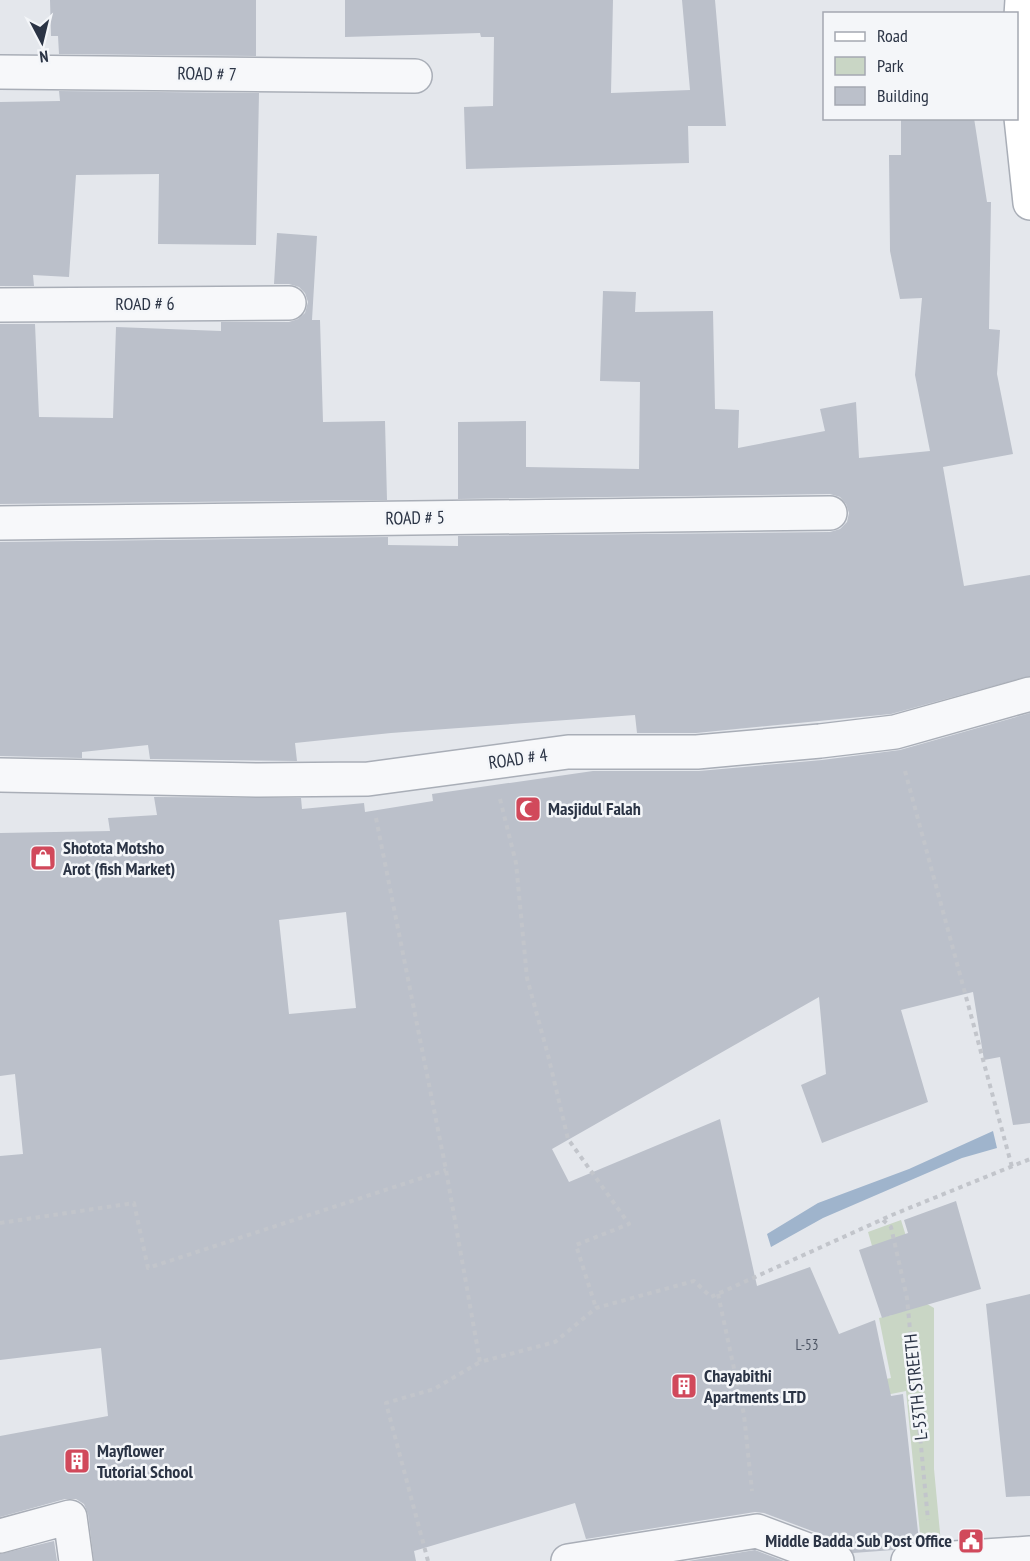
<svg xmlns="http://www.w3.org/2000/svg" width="1030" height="1561" font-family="'PT Sans Narrow',sans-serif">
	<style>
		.green { fill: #c9d6c5 }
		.water { fill: #9fb4cc }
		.building { fill: #bbc0ca; fill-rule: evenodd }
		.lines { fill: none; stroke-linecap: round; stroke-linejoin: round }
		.street-casing { stroke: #a9aeb7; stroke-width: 36 }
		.secondary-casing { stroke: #a9aeb7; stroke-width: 36 }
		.path { stroke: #c2c5cb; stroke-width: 4; stroke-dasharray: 4.5 4.5; stroke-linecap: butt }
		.street { stroke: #f7f8fa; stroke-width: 33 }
		.secondary { stroke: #fff; stroke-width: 33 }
		.labels { text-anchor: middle; stroke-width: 5; stroke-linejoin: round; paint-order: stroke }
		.number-label { font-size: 15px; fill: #4f5766 }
		.street-label { font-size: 18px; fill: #2b3445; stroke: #f4f6f9 }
		.poi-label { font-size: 18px; font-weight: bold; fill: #2b3445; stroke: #f4f6f9; text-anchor: start }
	</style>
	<rect width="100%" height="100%" fill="#e4e7ec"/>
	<!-- green -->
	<path class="green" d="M901,1220L927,1304L934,1308V1469L942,1554H922L906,1391L754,1421L749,1407L891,1378L879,1318L892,1315L868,1232Z"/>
	<!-- water -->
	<path class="water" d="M993,1131L997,1148L962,1158L823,1218L771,1247L767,1234L818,1203L909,1169Z"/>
	<!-- building -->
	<path class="building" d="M50,0H256V56L59,54L58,36H51Z
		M345,0H613L611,93L690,90L682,0H715L726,126H688L689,163L466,169L464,107L493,106L494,37H481L480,33L345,37Z
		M59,91L259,93L256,245L158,244L159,174L76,175L69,277L33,275L34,286H0V102L60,101Z
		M901,118H974L987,202H991L989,329L1000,330L997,374L1013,454L943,467L964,586L1030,575V676L891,714L696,733H637L635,715L391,733L295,743L297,761L150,759L148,745L82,752V758L0,756V542L388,537V545L458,546V536L830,532L840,529L847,522L849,513L846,504L840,497L830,494L458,499V422L526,421V467L639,469L640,382L600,381L603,291L636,292L635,312L713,311L715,409L739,410L738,448L825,431L820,409L856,402L859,458L930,451L915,375L922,298L900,299L890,251L889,155H901Z
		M277,233L317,236L312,320H320L323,422L385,421L387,500L0,504V324H35L39,417L113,418L116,327L221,331V322H289L298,319L305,313L308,302L305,293L299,287L289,284H274Z
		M1030,713V1123L1013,1125L1000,1057L984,1060L973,992L901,1010L928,1102L822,1143L801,1085L826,1074L819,997L552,1149L569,1182L720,1119L757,1286L810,1267L839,1334L875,1320L891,1396L903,1394L919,1541L898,1545L893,1550L853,1553L844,1543L764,1513L755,1512L586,1539L575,1503L414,1551L416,1561H94L88,1514L84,1504L76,1499H65L0,1517V1436L108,1416L101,1348L0,1360V1156L23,1154L15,1074L0,1076V833L110,831L108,818L157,815L154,797L301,798L302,809L364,803L365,812L433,801L432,794L593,771H699L822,760L900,750ZM346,912L356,1008L289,1014L279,920Z
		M956,1201L981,1289L882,1318L859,1250L908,1233L904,1220Z
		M1030,1294V1496L1006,1497L986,1304Z
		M54,1541L57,1561H0V1554Z
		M755,1550L784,1561H688Z"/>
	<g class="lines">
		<defs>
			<path id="street" d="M0,72L415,76
				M0,305L289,303
				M0,523L830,513
				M0,775L259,780L368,779L568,752H697L820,741L895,732L1030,694
				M0,1536L70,1517L76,1561
				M568,1561L757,1531L837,1561
				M908,1561L1030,1553"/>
			<path id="secondary" d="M1022,0L1017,80L1030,203"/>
		</defs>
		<!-- street casing -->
		<use href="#street" class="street-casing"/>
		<!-- secondary casing -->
		<use href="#secondary" class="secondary-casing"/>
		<!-- path -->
		<path class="path" d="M905,771L1012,1167
			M500,799L516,863L527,978L548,1055L568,1139L629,1224L576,1245L596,1308
			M376,818L446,1170L480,1362L555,1342L596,1308L694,1281L711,1297L892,1215L1030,1159
			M883,1220L891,1227L907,1298L928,1520
			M0,1223L134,1203L148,1268L446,1170
			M718,1294L744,1415L752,1491
			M428,1561L386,1403L434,1389L480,1362"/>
		<!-- street -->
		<use href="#street" class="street"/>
		<!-- secondary -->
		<use href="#secondary" class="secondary"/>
	</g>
	<!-- icons -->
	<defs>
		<symbol id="mosque-square" viewBox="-11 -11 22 22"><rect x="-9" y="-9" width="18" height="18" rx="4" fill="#d1495b" stroke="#f4f6f9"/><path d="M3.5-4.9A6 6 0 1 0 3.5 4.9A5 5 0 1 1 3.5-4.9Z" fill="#fff"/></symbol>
		<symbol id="shop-square" viewBox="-11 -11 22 22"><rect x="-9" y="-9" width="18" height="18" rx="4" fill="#d1495b" stroke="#f4f6f9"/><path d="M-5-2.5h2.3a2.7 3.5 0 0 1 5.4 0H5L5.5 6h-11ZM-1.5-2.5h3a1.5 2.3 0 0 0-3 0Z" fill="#fff"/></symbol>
		<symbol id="building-square" viewBox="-11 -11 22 22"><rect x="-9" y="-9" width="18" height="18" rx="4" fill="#d1495b" stroke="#f4f6f9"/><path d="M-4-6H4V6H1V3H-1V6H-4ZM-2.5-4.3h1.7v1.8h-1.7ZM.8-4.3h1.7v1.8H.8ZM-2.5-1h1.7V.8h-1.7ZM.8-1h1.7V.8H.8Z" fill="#fff"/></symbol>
		<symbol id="civic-square" viewBox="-11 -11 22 22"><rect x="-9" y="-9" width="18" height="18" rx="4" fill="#d1495b" stroke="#f4f6f9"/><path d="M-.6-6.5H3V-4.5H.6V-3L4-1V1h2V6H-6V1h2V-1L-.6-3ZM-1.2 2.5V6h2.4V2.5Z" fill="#fff"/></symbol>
	</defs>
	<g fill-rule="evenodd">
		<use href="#mosque-square" x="513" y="794" width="30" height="30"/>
		<use href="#shop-square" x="28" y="843" width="30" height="30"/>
		<use href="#building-square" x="669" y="1371" width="30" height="30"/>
		<use href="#building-square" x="62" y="1446" width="30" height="30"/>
		<use href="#civic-square" x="956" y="1526" width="30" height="30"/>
	</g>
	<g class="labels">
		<!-- number labels -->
		<g class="number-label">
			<text x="807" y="1350">L-53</text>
		</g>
		<!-- street labels -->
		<g class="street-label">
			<text transform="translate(207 74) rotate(1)" y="6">ROAD # 7</text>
			<text x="145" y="310">ROAD # 6</text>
			<text transform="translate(415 518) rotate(-1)" y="6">ROAD # 5</text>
			<text transform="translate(518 759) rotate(-8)" y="6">ROAD # 4</text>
			<text transform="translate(916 1387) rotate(-96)" y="6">L-53TH STREETH</text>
		</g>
		<!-- poi labels -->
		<g class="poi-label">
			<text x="548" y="815">Masjidul Falah</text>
			<text x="63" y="854">Shotota Motsho<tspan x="63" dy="21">Arot (fish Market)</tspan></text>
			<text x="704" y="1382">Chayabithi<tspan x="704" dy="21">Apartments LTD</tspan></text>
			<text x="97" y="1457">Mayflower<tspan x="97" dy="21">Tutorial School</tspan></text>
			<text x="952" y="1547" text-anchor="end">Middle Badda Sub Post Office</text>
		</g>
	</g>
	<!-- legend -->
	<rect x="823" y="12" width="195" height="108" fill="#f4f6f9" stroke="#a4a8b1" stroke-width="1.5"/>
	<rect x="835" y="32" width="30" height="9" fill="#ffffff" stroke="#a4a8b1" stroke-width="1.5"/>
	<text x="877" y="42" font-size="18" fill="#2b3445">Road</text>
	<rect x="835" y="57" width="30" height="18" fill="#c9d6c5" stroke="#a4a8b1" stroke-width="1.5"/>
	<text x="877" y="72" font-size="18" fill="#2b3445">Park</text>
	<rect x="835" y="87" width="30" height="18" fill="#bbc0ca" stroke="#a4a8b1" stroke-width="1.5"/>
	<text x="877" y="102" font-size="18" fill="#2b3445">Building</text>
	<!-- north arrow -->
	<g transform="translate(42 42) rotate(173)" stroke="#f4f6f9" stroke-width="4.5" paint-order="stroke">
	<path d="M0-4.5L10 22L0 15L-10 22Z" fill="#2b3445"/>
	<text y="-9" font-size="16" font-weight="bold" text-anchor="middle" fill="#2b3445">N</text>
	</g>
</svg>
